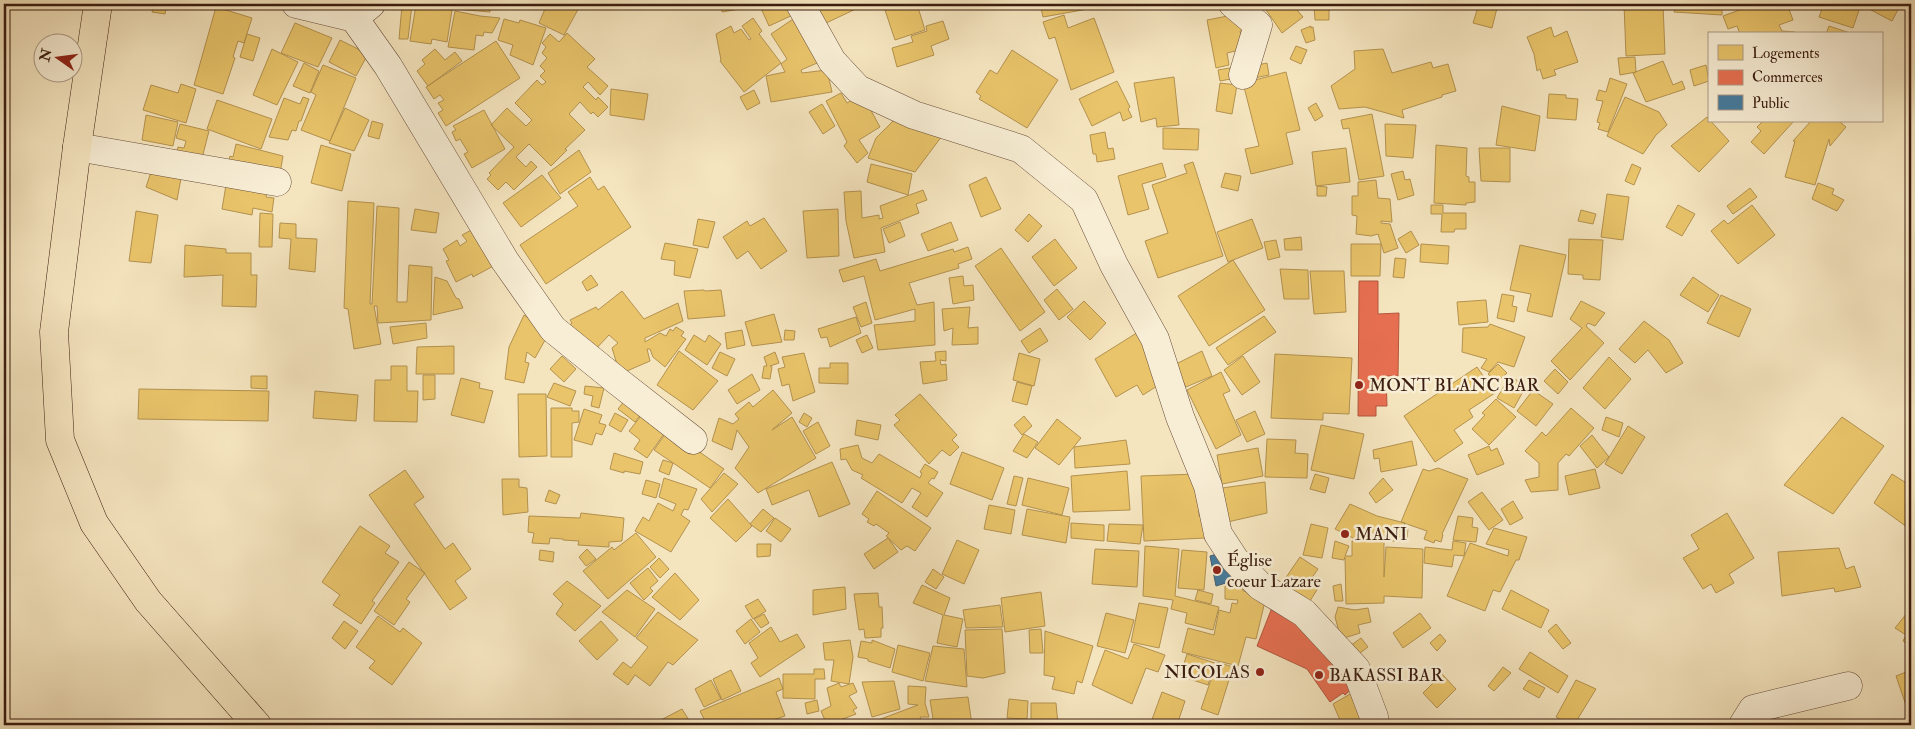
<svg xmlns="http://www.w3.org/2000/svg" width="1915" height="729" font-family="'IM FELL Double Pica',serif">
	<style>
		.homes { fill: #e9c46a; stroke: #b4924f }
		.shops { fill: #e76f51; stroke: #b3563e }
		.public { fill: #457b9d; stroke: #425e73 }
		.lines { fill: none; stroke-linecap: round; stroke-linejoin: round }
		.minor-casing { stroke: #694e3c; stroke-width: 29 }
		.primary-casing { stroke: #3a1c10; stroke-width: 29 }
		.minor { stroke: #f8eed5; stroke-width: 28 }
		.primary { stroke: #f5e5bf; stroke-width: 28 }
		.poi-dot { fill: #8f2418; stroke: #f8eed5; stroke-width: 2 }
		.labels { text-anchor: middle; stroke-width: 5; stroke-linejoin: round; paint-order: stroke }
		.poi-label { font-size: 18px; fill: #3a1c10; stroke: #f8eed5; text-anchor: start }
	</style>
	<rect width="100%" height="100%" fill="#f5e5bf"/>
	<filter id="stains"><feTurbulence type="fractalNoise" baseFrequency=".004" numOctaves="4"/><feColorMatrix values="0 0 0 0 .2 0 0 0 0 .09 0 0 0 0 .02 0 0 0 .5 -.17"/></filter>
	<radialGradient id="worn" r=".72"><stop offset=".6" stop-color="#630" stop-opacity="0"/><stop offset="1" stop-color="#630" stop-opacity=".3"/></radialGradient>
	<!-- homes -->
	<path class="homes" d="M154,4H167L165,14L152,12Z
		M455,4H490V12L455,9Z
		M547,4H581L564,35L539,23Z
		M721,4H751L752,7L722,12Z
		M759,4H791L795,14L769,26Z
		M815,4H858L860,7L824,24Z
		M883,4H917L925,30L895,40Z
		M1040,4H1087L1088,9L1043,17Z
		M1262,4H1292L1303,17L1282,33Z
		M1479,4H1498L1492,28L1473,23Z
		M1624,4H1663L1665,54L1626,56Z
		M1676,4H1722V15L1674,12Z
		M1756,4H1787L1793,20L1779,25L1782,31L1795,32V34H1740L1737,26L1728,29L1723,16Z
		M1824,4H1861L1853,28L1819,17Z
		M1874,4H1901L1892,21L1871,10Z
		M402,5H412L408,39H399Z
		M416,5L452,10L447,42L432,39L431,44L410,41Z
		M1329,5V20H1315L1314,6Z
		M216,7L252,18L244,43L238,41L233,57L235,58L223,94L194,85Z
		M455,11L480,16L500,18L492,33L484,32L483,36L476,35L474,50L448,47Z
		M1238,14L1249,30L1240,31L1244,49L1227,53L1229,65L1216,68L1207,20Z
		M1064,15L1068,28L1094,18L1114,72L1071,90L1055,37L1049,39L1043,22Z
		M796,17L824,60L801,70L802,73L827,70L832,92L771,102L766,76L785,72L781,64L787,59L771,34Z
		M753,18L762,31L759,34L781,63L744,92L720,61L721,60L716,34L731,26L734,33L741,29L749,40L751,39L742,26Z
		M504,19L519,23L520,20L546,28L533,65L510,55L513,45L498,40Z
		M943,21L949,39L931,46L934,55L897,67L892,48L913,42L911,36L927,31L926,26Z
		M295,23L332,38L318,67L281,53Z
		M1311,26V28L1313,27L1315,40L1306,43L1301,30Z
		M1829,26L1853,34H1826Z
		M1551,27L1554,37L1567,31L1578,62L1554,70L1556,75L1543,79L1540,69L1537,71L1534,54L1527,37Z
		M567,33L595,59L587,67L608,86L600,95L588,82L583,87L596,100L598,97L608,107L598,117L593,112L591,114L580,102L569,114L585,130L565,149L567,150L551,166L529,144L516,157L526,167L531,161L537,167L514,190L506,182L498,190L487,179L491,175L489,173L514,147L491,125L507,108L526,126L532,120L515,103L537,80L542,85L546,82L540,76L545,71L540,66L547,58L542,53L546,47L542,43L550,34L559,42Z
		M247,34L260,38L253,61L240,57Z
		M340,40L368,54L356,76L329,62Z
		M496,41L520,78L446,126L438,113L443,110L438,103L444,100L440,95L434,99L426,87Z
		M1296,46L1307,50L1301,64L1290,59Z
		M272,49L298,62L277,105L253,95Z
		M435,49L445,60L455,52L462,61L428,86L417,71L425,64L422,60Z
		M1383,49L1392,73L1431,62L1433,68L1448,64L1456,91L1442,95V97L1402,110L1404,118L1365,107L1339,109L1331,86L1355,69L1354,51Z
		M1012,50L1058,80L1027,128L979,99L981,96L976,92L990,70L997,74Z
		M1635,57L1636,72L1620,75L1618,58Z
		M1663,61L1673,85L1682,81L1685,89L1646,102L1633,73Z
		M304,63L319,71L310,93L293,86Z
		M1267,63L1269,75L1249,79L1247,67Z
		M323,65L356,78L330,141L301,130L316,95L311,92Z
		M1706,65L1709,81L1694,86L1690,70Z
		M1235,67L1236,78L1220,81L1218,70Z
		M1286,72L1300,130L1286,133L1293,164L1251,174L1245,149L1259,146L1243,83Z
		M1174,77L1179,125L1157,127L1156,118L1141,122L1134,83Z
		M1610,78L1627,84L1608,132L1598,129L1600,123L1597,122L1603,101L1596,100L1599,90L1606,92Z
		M1117,81L1130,107L1128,109L1132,117L1123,121L1120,112L1092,126L1079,99Z
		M1220,83L1237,85L1232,114L1216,111Z
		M181,84L196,89L186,123L143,110L151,85L178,93Z
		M611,89L648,94L644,120L610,115Z
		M754,90L760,103L747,110L740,97Z
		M841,93L847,103L862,94L880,127L859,140L868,153L857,163L844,146L847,142L826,101Z
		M1549,94L1566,95V98L1578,99L1576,120L1547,118Z
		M303,97L309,99L301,121H299L296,131L292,130L288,140L269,137L284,98L300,104Z
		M1625,97L1659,112L1667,125L1656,135L1643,154L1607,136Z
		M217,100L272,119L261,149L207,129Z
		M1316,103L1323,116L1315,121L1308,108Z
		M822,104L835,126L823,134L809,112Z
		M1502,106L1540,116L1535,151L1496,145Z
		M345,108L369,120L354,151L329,143Z
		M484,110L505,149L472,168L464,154L468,152L460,139L456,141L452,132L456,130L453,126Z
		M1372,114L1384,176L1359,180L1349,128L1343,129L1341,120Z
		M146,115L178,122L173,146L142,140Z
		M897,117L942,136L915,172L868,158L876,138Z
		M1707,117L1729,141L1699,172L1671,146Z
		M372,121L383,124L379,139L368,136Z
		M1763,121H1794L1764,154L1751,142L1761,131L1757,127Z
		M1811,121H1839L1846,127L1830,146L1829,139L1815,185L1785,177L1795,141H1793Z
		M180,124L209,131L200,166L175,159L178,147L184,148L186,141L176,138Z
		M1385,124L1416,125L1413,158L1386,156Z
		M1163,128L1199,129L1198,150L1163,149Z
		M1105,132L1108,149L1113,148L1115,159L1097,162L1096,154H1093L1090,135Z
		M236,144L283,156L279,179L226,171L230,156L233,157Z
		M321,145L351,154L342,191L311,183Z
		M1436,145L1467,148L1466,176L1469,177V182H1475V202L1466,203V205L1434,203Z
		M1346,148L1350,182L1316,186L1312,152Z
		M1479,148H1510V182L1481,181Z
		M579,150L591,172L560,194L548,173Z
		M1193,162L1223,256L1158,278L1145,241L1168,233L1152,185L1187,173L1184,165Z
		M1162,163L1166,177L1142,184L1149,209L1128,215L1118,176Z
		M871,164L912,174L908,195L867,182Z
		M1632,164L1641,168L1634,185L1625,181Z
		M153,166L182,173L177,200L146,187Z
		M1403,171L1405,180L1410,179L1414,195L1398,200L1391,174Z
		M1225,173L1241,176L1238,191L1221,187Z
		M542,175L561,198L521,227L503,203Z
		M590,177L598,190L604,186L631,227L546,284L520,245L578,206L568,192Z
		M986,177L1001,209L981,217L969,185Z
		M227,179L268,187L266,197L274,198L272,212L253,208L252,215L222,209Z
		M1376,180L1378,198L1390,199L1392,222L1381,221V223L1390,224L1398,248L1384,253L1378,234L1371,236L1356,234L1357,216L1352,215V196H1358V182Z
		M1818,183L1834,189L1832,194L1844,200L1837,211L1812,199Z
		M1317,186L1327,187L1326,196H1317Z
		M1750,188L1757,197L1733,214L1727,206Z
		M923,190L927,200L916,204L919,213L881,228L885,252L854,258L846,221L844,192L861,191L862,218L879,215V219L883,218L880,206Z
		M1607,194L1629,197L1623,240L1601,237Z
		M348,201L374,203L370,304H372L377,206L399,208L397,302H407L409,265L432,267L431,320L378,323L377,306H374L381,344L354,349L348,309L344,308Z
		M1431,205H1443V213H1466V229H1455L1454,232H1441L1442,214H1431Z
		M1678,205L1695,214L1682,236L1666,227Z
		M1752,205L1775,235L1738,264L1711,231L1724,220L1728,224Z
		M415,209L439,213L436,233L411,230Z
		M838,209L839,256L807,258L803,211Z
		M1581,210L1596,214L1593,224L1578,221Z
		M136,211L158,215L151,263L129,261Z
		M260,213L273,214L272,247H259Z
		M1029,214L1042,226L1028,242L1015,230Z
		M764,218L787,251L761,269L748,251L737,259L723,237L747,221L750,226Z
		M698,219L715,222L708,248L693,245Z
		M1252,219L1263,248L1228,262L1217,232Z
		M900,222L905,236L889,243L883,229Z
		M951,222L958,240L928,251L921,234Z
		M280,223L296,224V238L317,239L315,272L289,269L291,239L279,238Z
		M477,227L499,263L473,277L472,274L456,282L446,261L449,260L443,249L457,240L460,246L467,241L462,235Z
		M1411,231L1419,245L1406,253L1398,239Z
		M1301,237L1302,250H1285L1284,239Z
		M1055,239L1077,268L1054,286L1032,257Z
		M1569,239L1603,240L1600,280L1583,279V275L1568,274Z
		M1276,240L1280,257L1268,260L1264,242Z
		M665,243L698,249L690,278L674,275L675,261L661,259Z
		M1351,244H1381L1380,276H1351Z
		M1421,244L1449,246L1448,264L1420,262Z
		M185,245L226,249V253H251V275H257L256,307L222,306L223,275L184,277Z
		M1520,245L1566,255L1552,317L1527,311L1531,294L1510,290Z
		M968,247L972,259L958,264L959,268L909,283L917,305L934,302L935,345L878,350L874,325L915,321V309L875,320L864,276L843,282L839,270L876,259L880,271L953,249L954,252Z
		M1001,248L1045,312L1020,331L975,266Z
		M1395,258L1406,259L1404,278L1393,277Z
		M1233,260L1265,310L1209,346L1178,296Z
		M1280,269L1308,270L1309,299H1284Z
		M1310,271H1344L1346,312L1314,314Z
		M591,275L598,285L587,291L582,282Z
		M963,276L964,286L973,285L974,300L953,304L949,278Z
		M435,277L447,281L456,298L459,299L463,308L433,315Z
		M1693,277L1719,295L1708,312L1680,295Z
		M1057,289L1073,309L1059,320L1044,300Z
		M704,290L705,291L721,290L725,316L688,319L684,291Z
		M622,291L644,319L678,303L683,321L645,338V342L660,333L666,336L670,329L673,331L676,327L684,332L681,336L686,339L665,367L653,357L650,349H647L650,361L620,374L612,348L618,343L609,335L593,352L565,329L572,323L570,320L596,307L598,310Z
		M1502,294L1514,296L1512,306L1517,307L1514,322L1497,318Z
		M1721,295L1751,309L1739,337L1707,323Z
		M1486,300L1488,322L1459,325L1457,302Z
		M1084,301L1106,323L1090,340L1067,317Z
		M1581,301L1605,313L1595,326L1588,323L1586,326L1604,343L1570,380L1551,361L1582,328L1570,319Z
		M866,302L872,323L861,327L853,307Z
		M970,307L968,328L978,327V344L952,345L953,328L944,331L942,309Z
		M774,314L782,342L752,346L745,322Z
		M524,315L549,333L535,358L527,352L525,362L529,363L524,383L505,379L509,347Z
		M1264,316L1276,332L1228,365L1216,348Z
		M856,317L861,333L830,347L827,337L821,338L818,329Z
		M1644,321L1669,340L1683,363L1666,373L1648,350L1635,363L1619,349Z
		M426,323L427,338L393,344L390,327Z
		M1490,324L1525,337L1514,367L1498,362L1489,372L1481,368L1487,359L1462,352L1463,328L1488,327Z
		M1040,328L1048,341L1029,353L1021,341Z
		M1143,329L1165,381L1143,395L1137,385L1116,397L1095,359Z
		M742,330L745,345L727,349L725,333Z
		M785,330L795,331L794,340H784Z
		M694,335L705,342L709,335L721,344L707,365L685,350Z
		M867,335L873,348L862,353L856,340Z
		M454,346V374H416L417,347Z
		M679,351L718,381L693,410L657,385Z
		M946,351V361L940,360L941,365L946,364L947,380L923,384L920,362L936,361L935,352Z
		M1202,351L1212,376L1186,387L1174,365Z
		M720,352L735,359L727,376L712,368Z
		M775,352L779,363L770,366L772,367L770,379L762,378L764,366H767L764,357Z
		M804,353L815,392L793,401L789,384L782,386L778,369L785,367L782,357Z
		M1019,353L1040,359L1034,386L1013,380Z
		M1275,354L1352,358L1349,414L1323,413V420L1271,418Z
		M562,356L576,369L564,382L550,369Z
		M1243,356L1260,382L1242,395L1224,370Z
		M1609,357L1631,379L1605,409L1583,388Z
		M830,363H848V384L819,383V368H830Z
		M1498,364L1507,373L1497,382L1488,374Z
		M391,366H407V391H418L417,422L374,421L375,380H391Z
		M1477,367L1495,393L1469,410L1473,417L1454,430L1463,443L1435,462L1404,416Z
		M1555,369L1568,382L1558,394L1544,381Z
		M1221,372L1230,391L1223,394L1241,435L1216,449L1187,390Z
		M752,374L760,390L737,404L728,390Z
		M423,375H435V399L423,400Z
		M251,376H267V389L251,388Z
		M1510,376L1526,386L1514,408L1497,398Z
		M461,378L480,383L479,388L493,391L484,423L451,415Z
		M1017,382L1032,386L1027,405L1012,401Z
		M554,383L576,391L570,406L547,397Z
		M585,386L604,388L599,408L591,406L593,396L584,394Z
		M139,389L269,391L268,421L138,419Z
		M773,390L792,413L772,430L792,417L816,458L758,493L735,468L749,447L737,430L732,450L712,441L719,418L733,424L739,419L735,414L749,402L753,407Z
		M1533,390L1553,404L1536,426L1517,411Z
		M315,391L358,395L356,421L313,418Z
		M518,394H546L547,456L519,457Z
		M920,394L957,435L952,440L959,447L950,456L942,450L929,464L894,425L900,420L895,415Z
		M629,395L646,408L635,422L618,409Z
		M1496,399L1516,417L1489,445L1472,429L1485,415L1482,413Z
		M551,408H572V411H579V422L572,423V457H551Z
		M1571,408L1594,428L1569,456L1566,454L1558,463V490L1531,492L1525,480L1539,477V463L1525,451L1542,432L1546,436Z
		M584,409L602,415L599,423L606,425L602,435L596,433L592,445L574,440Z
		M1255,411L1265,434L1247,442L1236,420Z
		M644,412L668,428L647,458L634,449L640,440L629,431Z
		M615,413L628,420L621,432L609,425Z
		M804,413L812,418L807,427L799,422Z
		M1024,416L1032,426L1022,435L1014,425Z
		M1606,417L1623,423L1619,437L1602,430Z
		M1842,417L1884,446L1833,514L1784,485Z
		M1057,419L1081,438L1059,465L1035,448Z
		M857,420L881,425L878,440L855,435Z
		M818,422L830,446L816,454L803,431Z
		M1321,425L1364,434L1354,479L1311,470Z
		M1628,426L1645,437L1622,474L1605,464Z
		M668,430L724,469L710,488L654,450Z
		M1024,434L1038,442L1027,458L1013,451Z
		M1592,435L1609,457L1597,468L1580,446Z
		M1267,439L1296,440L1295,453L1308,454L1307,478L1265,477Z
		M1126,440L1130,464L1075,468L1074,447Z
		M1412,441L1417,465L1381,472L1379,458L1374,459L1373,450Z
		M858,445L862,458L872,463L879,454L920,478L922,473L920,472L925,464L938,472L934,479L932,478L928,483L943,493L927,517L912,507L921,493L912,488L902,503L861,478L863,475L852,470L846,459L841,460L840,449Z
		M1489,446L1491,451L1497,448L1504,464L1477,475L1468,455Z
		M1258,448L1263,476L1222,484L1217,455Z
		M962,452L1004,468L992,500L950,484Z
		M614,453L643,462L640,474L624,471V473L610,469Z
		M663,460L673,463L669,475L659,471Z
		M832,462L850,504L819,517L809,490L772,505L766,489Z
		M1438,468L1468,479L1442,534L1443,535L1441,542L1435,540L1434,543L1424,539L1427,531L1401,522L1423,469L1429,471Z
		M1595,469L1600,488L1569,495L1565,476Z
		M405,470L424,497L414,504L445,549L453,543L471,569L455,581L467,598L450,610L369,495Z
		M1127,471L1130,510L1073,512L1071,476Z
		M724,473L738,484L712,512L701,499Z
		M1197,474L1199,516L1204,515L1205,538L1144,541L1141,476Z
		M1315,474L1329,478L1325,493L1310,489Z
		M1892,474L1911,486V530L1874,503Z
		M1014,476L1023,478L1016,506L1007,504Z
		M664,478L697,489L688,510L684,509L681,515L690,521L671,552L635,531L643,517L649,521L658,503L673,511L676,504L659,497Z
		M1028,478L1069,488L1062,515L1022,505Z
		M1383,478L1393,490L1376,503L1369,493Z
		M502,479H519V487L527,488L528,512L503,515Z
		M646,480L660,484L656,498L642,494Z
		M1265,482L1267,513L1223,523L1222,488Z
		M549,490L560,495L556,504L545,501Z
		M877,491L931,528L915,551L907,546L901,550L886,536L889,533L876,524L874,526L867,522L869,519L862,514Z
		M1482,492L1503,520L1489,530L1468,502Z
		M728,499L752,526L736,542L710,518Z
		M1513,501L1523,518L1510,525L1501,509Z
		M1350,504L1377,516L1405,523L1404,526L1408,527L1407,541H1383V537L1369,531L1363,541L1384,542V577L1386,547L1423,549L1422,598L1384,596V603L1346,604L1345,557L1344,560L1332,558L1335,541L1349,546L1345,556H1352V541H1359L1335,529Z
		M989,505L1015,510L1011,534L984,529Z
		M763,509L774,518L761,532L750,524Z
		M1027,509L1070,517L1066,543L1022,535Z
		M581,513L624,518L622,541L609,542V547L578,545L579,541L563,540V539L550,538L549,544L532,543L534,533L528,532L529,516L580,518Z
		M1727,513L1754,558L1729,574L1734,583L1716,593L1711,584L1703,589L1683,558L1699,549L1691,535Z
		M1458,516L1473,518L1472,527L1478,528L1476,542L1453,540Z
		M775,518L791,529L781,542L766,531Z
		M1071,523L1104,525V541L1071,538Z
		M1109,524L1143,525L1140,544L1107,541Z
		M1311,524L1328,528L1322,558L1303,555Z
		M360,526L390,546L385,553L399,562L372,601L375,603L361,624L333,605L340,595L322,582Z
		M1494,528L1527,537L1519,560H1516L1500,592L1493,590L1485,611L1447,596L1470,543L1508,556L1509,550L1486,544Z
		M636,533L656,557L608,599L583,571L612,547L614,550Z
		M888,538L898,552L874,569L864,554Z
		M957,540L979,550L964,584L942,574Z
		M1453,541L1466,543L1464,556L1454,555L1452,567L1424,563L1425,547L1452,550Z
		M757,544H771L770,556L757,557Z
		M1145,546L1179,549L1175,596L1219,607L1213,630L1185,623L1187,613L1171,609L1173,600L1143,596Z
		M1839,548L1846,569L1854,566L1861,587L1835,592L1834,588L1782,596L1778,552Z
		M587,549L596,559L586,566L579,557Z
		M1095,549L1139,551L1137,587L1092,584Z
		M540,550L554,552L553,562L539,560Z
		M1182,550L1207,552L1204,590L1178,588Z
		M1300,557L1318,569L1311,579L1320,585L1310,601L1300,594L1298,599L1280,586Z
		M659,558L669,569L660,578L650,567Z
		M409,562L425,573L406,599L410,602L394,625L374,611Z
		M648,568L658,581L650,588L653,591L644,600L630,583Z
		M933,569L944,577L936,589L925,582Z
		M675,573L699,600L680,620L652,597Z
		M567,581L601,606L575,631L556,614L563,604L553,594Z
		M1242,584L1243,591L1266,597L1256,639L1246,637L1238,666L1182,652L1188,628L1214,635L1219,610L1230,613L1232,603L1237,604L1238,600L1225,599V586Z
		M1341,584L1343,601H1335L1333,586Z
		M922,585L950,598L944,615L963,619L957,647L937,643L943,615L913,603Z
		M845,587L846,609L813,615V590Z
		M627,590L655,609L635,637L602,612Z
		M1198,590L1213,594L1211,604L1195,600Z
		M1511,590L1549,610L1541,628L1502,609Z
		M1041,592L1045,626L1005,632L1001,598Z
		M878,593L879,607H882L883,628H881V637L865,638L864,629L859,630L854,594Z
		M758,599L766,611L753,619L745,606Z
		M1139,603L1168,608L1159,648L1131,642Z
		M1000,605L1003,627L966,628L963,610Z
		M1338,607L1355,610L1368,608L1371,622L1358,625L1360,633L1341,639L1335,617Z
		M1911,608V647L1903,641L1906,635L1895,628Z
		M658,612L698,640L673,665L668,662L650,686L635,675L628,685L613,674L623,662L631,668L648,647L636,638Z
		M1106,613L1134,620L1125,653L1097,646Z
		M1420,613L1431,628L1403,648L1393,633Z
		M764,614L769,623L761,628L754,619Z
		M378,616L400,632L403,628L422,643L392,685L369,668L375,661L356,647Z
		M4,619L9,620L4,654Z
		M751,619L760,632L745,644L736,631Z
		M344,621L358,631L345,649L332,638Z
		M601,621L618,640L597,660L579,641Z
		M1556,624L1571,643L1563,649L1548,631Z
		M771,627L780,642L797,634L805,647L760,677L751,663L758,658L749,643Z
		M1002,629L1005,673L983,678L967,676L965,630Z
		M1041,629L1043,653H1030L1029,630Z
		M1045,631L1093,646L1082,683L1077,681L1074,694L1052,689L1055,677L1044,675Z
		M1440,634L1446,641L1437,651L1430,643Z
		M1361,638L1368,647L1356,656L1350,646Z
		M850,640L853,657L849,684L831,681L834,660H825L823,643Z
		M872,640L895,649L890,668L868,661V659L858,657L861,641L872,643Z
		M1134,644L1165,655L1158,672L1146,668L1132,704L1092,685L1105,650L1128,659Z
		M898,645L930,653L923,681L892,672Z
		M933,646L964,649L967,687L925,681Z
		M1530,652L1568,676L1558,693L1519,669Z
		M1187,654L1215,663L1208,685L1180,676Z
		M1217,662L1233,667L1218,715L1201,709Z
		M1503,667L1511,673L1494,691L1488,686Z
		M814,669H824L825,679H815V699L783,698V674H814Z
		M731,670L741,691L722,700L713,679Z
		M1911,670V725H1895L1911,720L1896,676Z
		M1442,674L1456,689L1437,708L1423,693Z
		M779,678L783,689L776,692L785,716L757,725H707L700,711Z
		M711,680L721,699L704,707L695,689Z
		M1529,680L1545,688L1539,698L1523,689Z
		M1576,680L1596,689L1574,725H1570L1556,717Z
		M894,681L900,709L872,717L862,682Z
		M839,683L841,687L853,683L857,692L849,696L857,708L853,710L856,714L827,725L821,711L831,706L827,688Z
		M908,686L926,687L925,703L929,717H920L923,725H880L878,720L918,705L908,704Z
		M1357,690L1367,718L1354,723L1355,725H1332L1331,724L1340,720L1333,704Z
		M1162,692L1185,701L1177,725H1150Z
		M968,697L972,725H934L930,700Z
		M1009,699L1028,701L1027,719L1007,718Z
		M817,700L819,711L807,714L805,703Z
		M1031,703H1056L1058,725H1031Z
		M682,709L692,725H657L655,723Z"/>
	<!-- shops -->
	<path class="shops" d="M1359,281H1378V314L1399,313L1398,376H1386L1387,406H1376V416H1358Z
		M1273,605L1328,649L1355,686L1345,695L1343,693L1330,702L1307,669L1257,646Z"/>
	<!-- public -->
	<path class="public" d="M1224,552L1239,579L1216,586L1210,556Z"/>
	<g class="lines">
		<defs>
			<path id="minor" d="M296,4L354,18L371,4
				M800,4L832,61L858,89L914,115L1021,149L1084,200L1114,265L1155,339L1180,417L1208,486L1218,534L1235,560L1260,586L1304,613L1356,669L1374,717L1375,725
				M1233,4L1258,25L1243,75
				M354,18L388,66L505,261L553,329L616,380L693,440
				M77,147L277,182
				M1743,725L1753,709L1848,686"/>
			<path id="primary" d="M98,4L77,147L54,332L60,440L94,523L148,601L257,725"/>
		</defs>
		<!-- minor casing -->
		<use href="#minor" class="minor-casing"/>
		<!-- primary casing -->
		<use href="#primary" class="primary-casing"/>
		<!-- minor -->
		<use href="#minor" class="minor"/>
		<!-- primary -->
		<use href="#primary" class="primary"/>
	</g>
	<!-- markers -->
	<g class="poi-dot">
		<circle cx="1359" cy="385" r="5"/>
		<circle cx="1345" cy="534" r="5"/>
		<circle cx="1217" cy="570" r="5"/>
		<circle cx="1260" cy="672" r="5"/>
		<circle cx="1319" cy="675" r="5"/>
	</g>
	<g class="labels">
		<!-- poi labels -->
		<g class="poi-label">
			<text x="1369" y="391">MONT BLANC BAR</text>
			<text x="1355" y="540">MANI</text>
			<text x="1227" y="566">Église<tspan x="1227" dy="21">coeur Lazare</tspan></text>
			<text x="1250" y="678" text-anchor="end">NICOLAS</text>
			<text x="1329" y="681">BAKASSI BAR</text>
		</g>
	</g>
	<!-- margin -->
	<rect width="1915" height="729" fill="none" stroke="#f5e5bf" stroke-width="20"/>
	<rect x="5" y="5" width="1905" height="719" fill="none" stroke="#3a1c10" stroke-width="2.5"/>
	<rect x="10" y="10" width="1895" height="709" fill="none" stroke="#3a1c10"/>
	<!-- legend -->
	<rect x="1708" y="32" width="175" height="90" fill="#f8eed5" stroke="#ac9a86"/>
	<rect x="1718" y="45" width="25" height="15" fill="#e9c46a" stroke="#ac9a86"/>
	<text x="1752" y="58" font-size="15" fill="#3a1c10">Logements</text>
	<rect x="1718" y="70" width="25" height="15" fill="#e76f51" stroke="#ac9a86"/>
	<text x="1752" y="82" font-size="15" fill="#3a1c10">Commerces</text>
	<rect x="1718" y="95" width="25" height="15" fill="#457b9d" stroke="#ac9a86"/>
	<text x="1752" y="108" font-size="15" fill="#3a1c10">Public</text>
	<!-- north arrow -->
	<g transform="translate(58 58) rotate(284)"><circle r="24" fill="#f8eed5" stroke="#ac9a86"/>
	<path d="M0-4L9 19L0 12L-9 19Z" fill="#8f2418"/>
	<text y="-8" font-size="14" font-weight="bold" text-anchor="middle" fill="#3a1c10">N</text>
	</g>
	<rect width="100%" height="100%" filter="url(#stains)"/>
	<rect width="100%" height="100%" fill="url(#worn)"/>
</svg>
